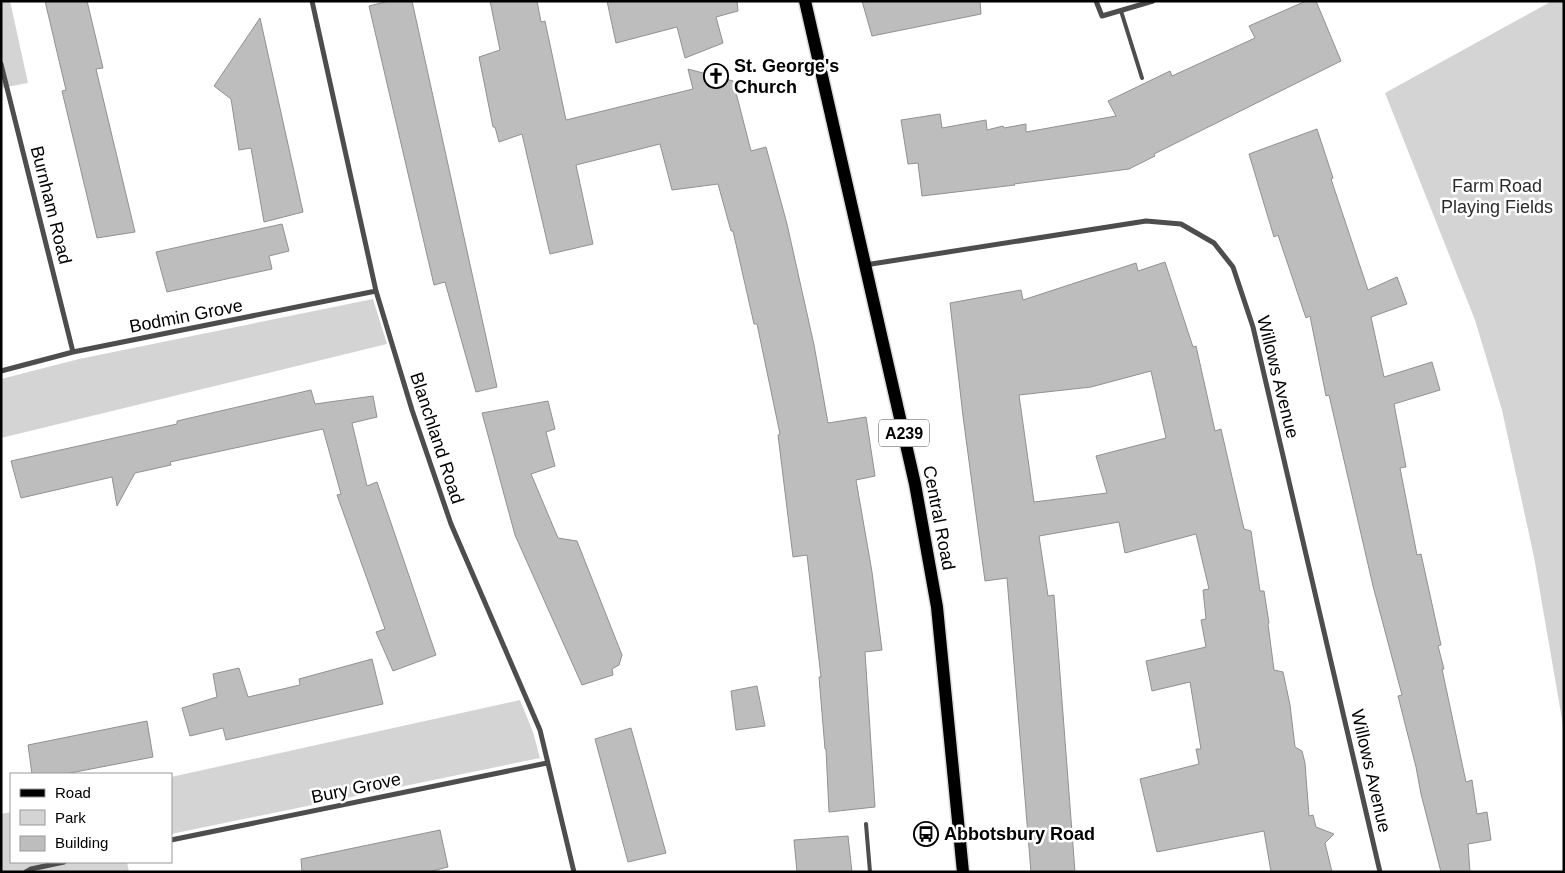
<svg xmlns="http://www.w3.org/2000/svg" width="1565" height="873" font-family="Helvetica,sans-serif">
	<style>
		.green { fill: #d4d4d4 }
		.building { fill: #bdbdbd; stroke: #919191; fill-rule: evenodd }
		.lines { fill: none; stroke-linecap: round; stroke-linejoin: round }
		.primary-casing { stroke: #dbdbdb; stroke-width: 15 }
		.lane { stroke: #4d4d4d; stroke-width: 4 }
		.street { stroke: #4d4d4d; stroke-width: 5 }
		.primary { stroke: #000; stroke-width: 12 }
		.labels { text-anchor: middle; stroke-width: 5; stroke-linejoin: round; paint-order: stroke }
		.shield { fill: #fff; stroke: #4c4c4c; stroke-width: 1 }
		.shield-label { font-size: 16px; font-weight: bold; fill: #000 }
		.poi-label { font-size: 18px; font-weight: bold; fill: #000; stroke: #fff; text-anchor: start }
		.park-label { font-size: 18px; fill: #2b2b2b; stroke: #fff }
		.street-label { font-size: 18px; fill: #000; stroke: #fff }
	</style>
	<rect width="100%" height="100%" fill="#fff"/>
	<!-- green -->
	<path class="green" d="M1,1H10L28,83L1,88Z
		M1552,1H1564V731L1534,557L1502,410L1475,320L1385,93Z
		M373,299L387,344L1,438V379L79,359Z
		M520,700L533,732L540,758L171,834V777Z
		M11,812V862H127L129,872H1V814Z"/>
	<!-- building -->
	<path class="building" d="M45,1H87L103,68L96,69L135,232L97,238L62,91L66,90Z
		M389,1H412L497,387L476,392L445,282L434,285L369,6Z
		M490,1H537L541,22L545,21L566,120L693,89L688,69L733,81L751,151L766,147L787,224L814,345L828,423L866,417L875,476L856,480L872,572L882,650L865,652L875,807L829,812L826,749H825L819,677H821L807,555L793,557L778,435L780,434L757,324H754L733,231H731L718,184L672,190L660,144L576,165L593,244L550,254L522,134L499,142L495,127H493L479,57L500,50Z
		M607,1H737L738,11L716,17L723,43L685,58L677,27L616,43Z
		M862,1H980L981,14L872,36Z
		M1306,1H1316L1341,61L1154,154L1155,156L1129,169L1014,184L1015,185L922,196L918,163L908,164L901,120L940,114L942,128L986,120L987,130L1003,126L1004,128L1026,124V132L1116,116L1108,101L1170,71L1172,76L1255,38L1249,26Z
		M260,18L303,212L264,222L251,148L239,150L231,99L214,86Z
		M1317,129L1333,178L1331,179L1368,290L1397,277L1407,304L1371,317L1384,377L1432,362L1440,390L1394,404L1406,467L1400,468L1417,555L1421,554L1441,645L1438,646L1444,669H1442L1466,782L1472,780L1477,814L1487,812L1491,840L1468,844L1470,872H1441L1421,794L1416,767L1398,696L1402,695L1373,586L1329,395L1326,396L1310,316L1306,318L1278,235L1274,237L1249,154Z
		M282,224L289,251L269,256L272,269L167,292L156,252Z
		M1165,262L1193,347L1196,346L1215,431L1221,429L1244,529L1251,531L1260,591H1264L1269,623L1268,624L1274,670L1283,672L1290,705L1295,747L1302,751L1305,763L1309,816L1313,815L1316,827L1334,834L1325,843L1332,872H1271L1264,831L1157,852L1140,779L1199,764L1196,749H1201L1190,682L1152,691L1146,661L1206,647L1201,620L1206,619L1203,590L1209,589L1196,534L1125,553L1119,522L1039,536L1048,596L1054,595L1075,872H1031L1007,578L985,581L963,416L950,303L1021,290L1023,300L1136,263L1138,271ZM1151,371L1166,438L1096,456L1107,493L1034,502L1019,395L1091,387Z
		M311,390L315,404L373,396L377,417L352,423L367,486L377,482L436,655L393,671L376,632L385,629L337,495L341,494L323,429L170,462L171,465L135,473L117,506L112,477L21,498L11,461L177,424V421Z
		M548,401L555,429L546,432L555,466L531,474L558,538L577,541L622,655L619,665L612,669L613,675L582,685L515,535L482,413Z
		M372,659L383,704L226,740L223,728L190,736L182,708L217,697L213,674L239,668L248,697L300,685L299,679Z
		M757,686L765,726L736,730L731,691Z
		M147,721L153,757L65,774H32L28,745Z
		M631,728L666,853L628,862L595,739Z
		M440,830L448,867L428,872H302L301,859Z
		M848,836L852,872H797L794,840Z"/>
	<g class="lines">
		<defs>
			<path id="primary" d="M805,1L915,484L937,607L963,872"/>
		</defs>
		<!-- primary casing -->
		<use href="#primary" class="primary-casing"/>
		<!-- lane -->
		<path class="lane" d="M1121,11L1142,78
			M866,824L870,872"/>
		<!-- street -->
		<path class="street" d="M312,1L376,291L412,410L451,524L540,730L574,872
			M1096,1L1102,16L1153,1
			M1,64L73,352
			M865,265L1146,221L1181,224L1214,243L1233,267L1253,327L1380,872
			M1,371L73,352L376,291
			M171,840L547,763
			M26,872L31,869L64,862"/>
		<!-- primary -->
		<use href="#primary" class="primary"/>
	</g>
	<!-- icons -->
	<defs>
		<symbol id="church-ring" viewBox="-11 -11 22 22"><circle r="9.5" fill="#fff" stroke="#000" stroke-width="1.5"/><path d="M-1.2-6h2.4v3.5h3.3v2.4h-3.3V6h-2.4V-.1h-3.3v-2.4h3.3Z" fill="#000"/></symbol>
		<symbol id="bus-ring" viewBox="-11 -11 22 22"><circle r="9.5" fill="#fff" stroke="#000" stroke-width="1.5"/><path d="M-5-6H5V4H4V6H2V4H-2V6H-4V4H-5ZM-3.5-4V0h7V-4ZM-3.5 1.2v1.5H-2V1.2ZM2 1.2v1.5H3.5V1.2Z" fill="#000"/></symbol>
	</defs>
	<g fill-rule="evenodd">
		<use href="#church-ring" x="702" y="62" width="28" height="28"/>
		<use href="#bus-ring" x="912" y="820" width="28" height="28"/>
	</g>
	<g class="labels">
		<!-- shield labels -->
		<rect class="shield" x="879" y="419.5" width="50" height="27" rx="4"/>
		<g class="shield-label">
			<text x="904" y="439">A239</text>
		</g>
		<!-- poi labels -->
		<g class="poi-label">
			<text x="734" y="72">St. George's<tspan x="734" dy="21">Church</tspan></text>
			<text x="944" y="840">Abbotsbury Road</text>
		</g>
		<!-- park labels -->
		<g class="park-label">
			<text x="1497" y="192">Farm Road<tspan x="1497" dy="21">Playing Fields</tspan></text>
		</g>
		<!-- street labels -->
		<g class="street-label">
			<text transform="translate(51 205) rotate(76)" y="6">Burnham Road</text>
			<text transform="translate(186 316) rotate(-11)" y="6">Bodmin Grove</text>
			<text transform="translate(1278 377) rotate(76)" y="6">Willows Avenue</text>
			<text transform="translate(437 438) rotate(72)" y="6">Blanchland Road</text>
			<text transform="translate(939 518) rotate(79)" y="6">Central Road</text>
			<text transform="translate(1371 771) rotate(77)" y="6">Willows Avenue</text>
			<text transform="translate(356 788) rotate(-12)" y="6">Bury Grove</text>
		</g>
	</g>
	<!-- border -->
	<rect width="1565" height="873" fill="none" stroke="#000000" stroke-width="5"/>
	<!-- legend -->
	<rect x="10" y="773" width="162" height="90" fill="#ffffff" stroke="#999999"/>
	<rect x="20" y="789" width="25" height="8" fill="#000000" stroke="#999999"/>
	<text x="55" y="798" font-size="15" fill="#000000">Road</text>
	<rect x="20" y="810" width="25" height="15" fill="#d4d4d4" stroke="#999999"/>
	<text x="55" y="823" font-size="15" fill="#000000">Park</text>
	<rect x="20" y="836" width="25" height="15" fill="#bdbdbd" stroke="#999999"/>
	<text x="55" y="848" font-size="15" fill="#000000">Building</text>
</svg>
